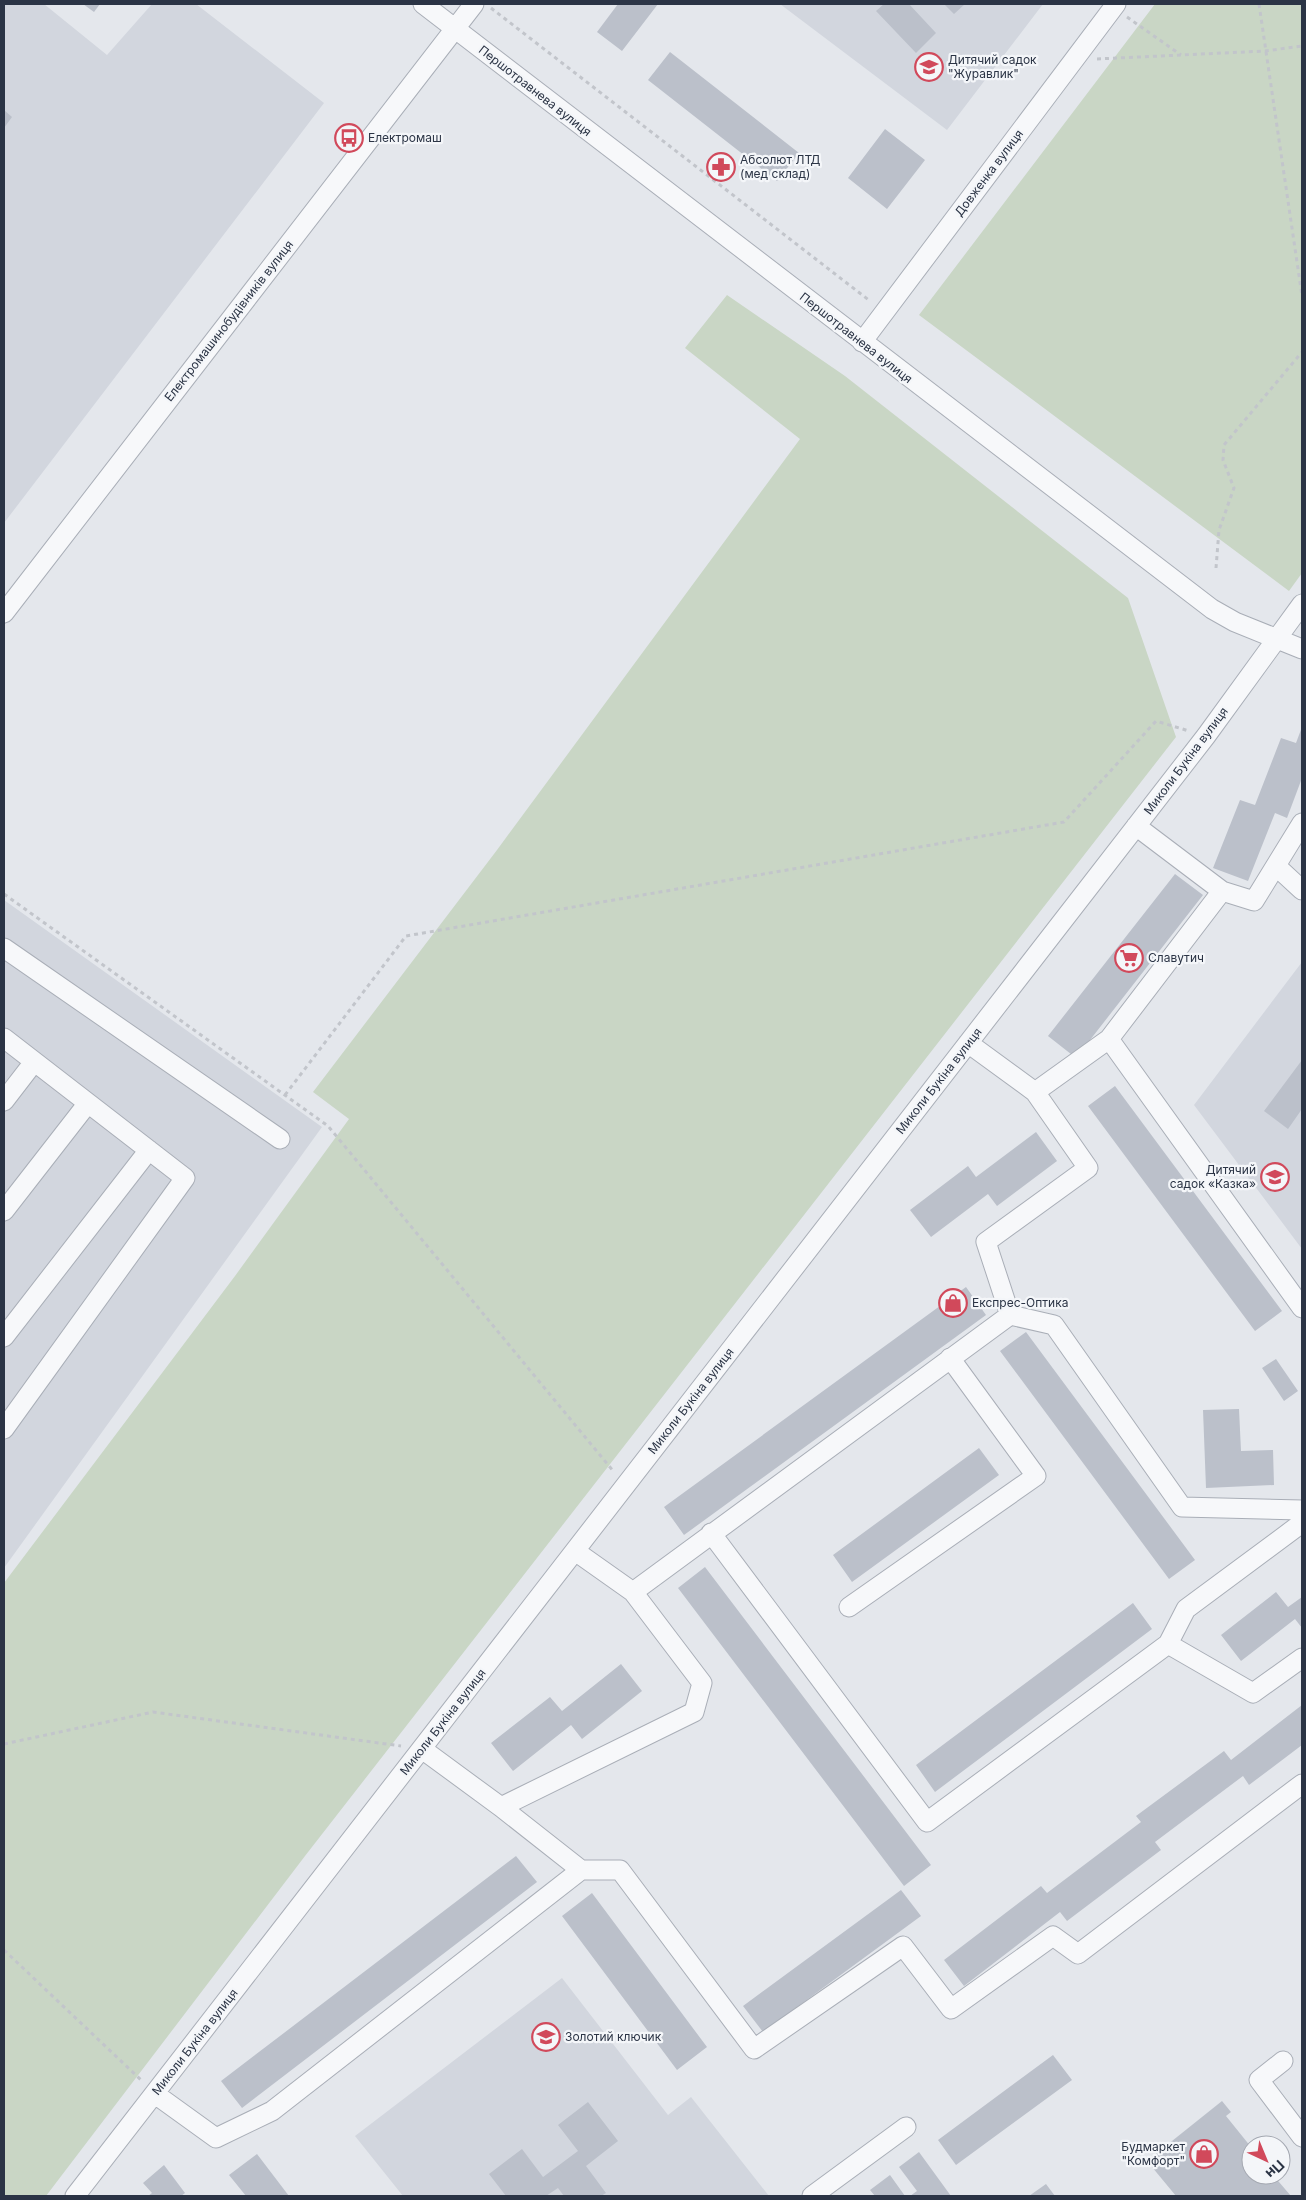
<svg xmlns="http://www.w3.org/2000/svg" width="1306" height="2200" font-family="Inter,sans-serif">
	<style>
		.built { fill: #d2d6de }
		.green { fill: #c9d6c5 }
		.building { fill: #bbc0ca }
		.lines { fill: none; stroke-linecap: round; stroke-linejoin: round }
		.minor-casing { stroke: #a9aeb7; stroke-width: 21 }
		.path { stroke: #c2c5cb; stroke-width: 3; stroke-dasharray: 4 4; stroke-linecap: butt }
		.minor { stroke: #f7f8fa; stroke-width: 19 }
		.labels { text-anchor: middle; stroke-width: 4.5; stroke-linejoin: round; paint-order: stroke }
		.poi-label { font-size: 12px; fill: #2b3445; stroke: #f4f6f9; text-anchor: start }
		.street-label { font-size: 12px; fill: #2b3445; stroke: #f4f6f9 }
	</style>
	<rect width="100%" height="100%" fill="#e4e7ec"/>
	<!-- built -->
	<path class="built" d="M4,4H44L107,55L152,4H196L324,103L4,523Z
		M780,4H1043L947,130Z
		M4,900L322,1127L4,1568Z
		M1302,962V1249L1194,1105Z
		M562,1978L668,2115L691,2097L769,2196H403L355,2136Z"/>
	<!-- green -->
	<path class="green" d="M1155,4H1302V573L1289,591L919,315Z
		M727,295L845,376L1128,598L1176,737L305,1856L46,2196H4V1583L235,1276L349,1119L313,1092L497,850L800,439L685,348Z"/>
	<!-- building -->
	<path class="building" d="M83,4H100L94,12Z
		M618,4H658L622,51L597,32Z
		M884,4H909L936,33L916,53L876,11Z
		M944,4H965L954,14Z
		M670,52L799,153L777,181L648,80Z
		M4,110L12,117L4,128Z
		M885,129L925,160L887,209L848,178Z
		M1302,727V778L1287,818L1275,813L1248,881L1213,868L1240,800L1255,805L1281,738L1296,743Z
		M1175,874L1203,895L1076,1058L1048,1036Z
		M1302,1060V1109L1288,1129L1264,1111Z
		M1115,1086L1282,1311L1255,1331L1088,1106Z
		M1036,1132L1057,1161L997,1206L988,1194L931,1237L910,1210L968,1166L976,1177Z
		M966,1287L986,1315L684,1535L664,1507Z
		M1026,1332L1195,1560L1169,1579L1000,1351Z
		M1276,1359L1298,1391L1284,1401L1262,1368Z
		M1239,1409L1241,1451L1273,1450L1274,1485L1206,1488L1203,1410Z
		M979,1448L999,1475L852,1582L833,1555Z
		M705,1567L931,1865L904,1886L678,1588Z
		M1276,1592L1288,1607L1302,1597V1628L1295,1619L1241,1661L1221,1635Z
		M1133,1603L1152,1629L935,1792L916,1765Z
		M621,1664L642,1691L582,1739L571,1725L513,1771L491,1743L550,1697L562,1711Z
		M1302,1705V1745L1249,1785L1243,1776L1155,1842L1161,1850L1067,1921L1060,1912L964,1986L944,1960L1041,1886L1047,1893L1141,1822L1136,1816L1224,1751L1231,1760Z
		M516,1856L537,1882L242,2108L221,2081Z
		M901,1890L921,1916L763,2032L743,2006Z
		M592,1893L707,2047L677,2070L562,1916Z
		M1053,2055L1072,2080L956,2165L938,2140Z
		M1222,2101L1231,2112L1226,2116L1251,2147V2175H1273L1291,2196H1176L1147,2161Z
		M588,2102L618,2141L586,2166L606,2193L601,2196H564L558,2188L546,2196H506L489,2174L522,2149L543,2177L578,2151L558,2125Z
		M919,2152L951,2196H910L917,2191L899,2167Z
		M257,2154L289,2196H246L229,2175Z
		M164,2165L185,2193L181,2196H148L152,2193L143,2183Z
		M890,2175L905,2196H875L870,2190Z
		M1046,2184L1055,2196H1029Z"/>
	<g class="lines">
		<defs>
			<path id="minor" d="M423,4L1212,609L1235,622L1302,649
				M862,342L1116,4
				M4,613L474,4
				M1136,826L1222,891L1254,901L1302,823
				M1276,866L1302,890
				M4,948L280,1139
				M4,1038L185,1178L4,1429
				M1109,1039L1302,1308
				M968,1043L1035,1092L1088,1168L986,1242L1010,1315
				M1035,1092L1109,1039L1222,891
				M4,1101L34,1062
				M4,1211L88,1103
				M4,1337L149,1150
				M711,1533L927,1822L1168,1644L1186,1609L1302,1523
				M633,1592L1010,1315L1054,1325L1182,1507L1302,1510
				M849,1607L1036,1476L950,1358
				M1168,1644L1253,1693L1302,1658
				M422,1749L501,1807L581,1870
				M501,1807L694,1712L702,1683L633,1592L575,1551
				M1283,2061L1259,2080L1302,2137
				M155,2094L216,2138L272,2111L581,1870H620L754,2049L903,1946L951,2009L1053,1936L1078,1954L1302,1784
				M75,2196L1206,736L1302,604
				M812,2196L906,2127"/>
		</defs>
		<!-- minor casing -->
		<use href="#minor" class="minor-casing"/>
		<!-- path -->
		<path class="path" d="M1259,4L1302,296
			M491,8L870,301
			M1127,17L1181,55
			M1097,59L1265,51L1302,46
			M1216,568L1219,530L1234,488L1223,460L1224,445L1302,352
			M4,894L328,1126L614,1472
			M285,1095L406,936L1064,822L1156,721L1189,731
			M4,1744L153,1712L401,1746
			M4,1950L141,2080"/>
		<!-- minor -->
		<use href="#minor" class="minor"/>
	</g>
	<!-- icons -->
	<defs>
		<symbol id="school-ring" viewBox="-11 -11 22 22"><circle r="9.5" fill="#f4f6f9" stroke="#d1495b" stroke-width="1.5"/><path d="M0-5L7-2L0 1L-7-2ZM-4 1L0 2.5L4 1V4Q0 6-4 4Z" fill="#d1495b"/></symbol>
		<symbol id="bus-ring" viewBox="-11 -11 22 22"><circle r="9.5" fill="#f4f6f9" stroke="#d1495b" stroke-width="1.5"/><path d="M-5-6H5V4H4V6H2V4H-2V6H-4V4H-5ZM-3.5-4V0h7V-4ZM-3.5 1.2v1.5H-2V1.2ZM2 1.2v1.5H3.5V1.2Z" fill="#d1495b"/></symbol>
		<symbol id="pharmacy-ring" viewBox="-11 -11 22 22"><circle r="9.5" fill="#f4f6f9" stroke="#d1495b" stroke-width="1.5"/><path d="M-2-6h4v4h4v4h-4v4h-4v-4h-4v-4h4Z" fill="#d1495b"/></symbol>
		<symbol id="supermarket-ring" viewBox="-11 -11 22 22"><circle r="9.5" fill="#f4f6f9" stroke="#d1495b" stroke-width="1.5"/><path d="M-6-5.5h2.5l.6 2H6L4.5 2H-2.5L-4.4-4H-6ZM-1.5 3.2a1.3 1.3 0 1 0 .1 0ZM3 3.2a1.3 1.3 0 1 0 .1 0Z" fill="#d1495b"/></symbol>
		<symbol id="shop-ring" viewBox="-11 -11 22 22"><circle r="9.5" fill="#f4f6f9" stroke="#d1495b" stroke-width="1.5"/><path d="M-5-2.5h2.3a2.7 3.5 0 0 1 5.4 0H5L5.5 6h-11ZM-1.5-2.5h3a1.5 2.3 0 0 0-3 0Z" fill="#d1495b"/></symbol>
	</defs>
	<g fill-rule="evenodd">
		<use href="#school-ring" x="913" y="51" width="32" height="32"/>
		<use href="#bus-ring" x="333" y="122" width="32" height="32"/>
		<use href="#pharmacy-ring" x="705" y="151" width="32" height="32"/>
		<use href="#supermarket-ring" x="1113" y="942" width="32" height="32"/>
		<use href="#school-ring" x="1259" y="1161" width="32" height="32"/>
		<use href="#shop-ring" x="937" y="1287" width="32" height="32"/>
		<use href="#school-ring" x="530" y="2021" width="32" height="32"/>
		<use href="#shop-ring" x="1188" y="2138" width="32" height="32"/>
	</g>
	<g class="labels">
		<!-- poi labels -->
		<g class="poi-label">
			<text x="948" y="64">Дитячий садок<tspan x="948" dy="14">"Журавлик"</tspan></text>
			<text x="368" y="142">Електромаш</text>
			<text x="740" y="164">Абсолют ЛТД<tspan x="740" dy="14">(мед склад)</tspan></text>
			<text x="1148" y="962">Славутич</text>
			<text x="1256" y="1174" text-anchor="end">Дитячий<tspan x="1256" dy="14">садок «Казка»</tspan></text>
			<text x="972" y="1307">Експрес-Оптика</text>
			<text x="565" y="2041">Золотий ключик</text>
			<text x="1185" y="2151" text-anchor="end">Будмаркет<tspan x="1185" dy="14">"Комфорт"</tspan></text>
		</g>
		<!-- street labels -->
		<g class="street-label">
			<text transform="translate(535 91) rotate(38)" y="4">Першотравнева вулиця</text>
			<text transform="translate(989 173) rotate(-53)" y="4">Довженка вулиця</text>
			<text transform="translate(229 321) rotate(-52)" y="4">Електромашинобудівників вулиця</text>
			<text transform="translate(856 338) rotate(38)" y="4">Першотравнева вулиця</text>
			<text transform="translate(1186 761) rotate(-53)" y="4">Миколи Букіна вулиця</text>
			<text transform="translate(939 1081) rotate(-52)" y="4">Миколи Букіна вулиця</text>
			<text transform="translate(691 1401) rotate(-52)" y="4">Миколи Букіна вулиця</text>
			<text transform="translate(443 1722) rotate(-52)" y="4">Миколи Букіна вулиця</text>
			<text transform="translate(195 2042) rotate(-52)" y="4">Миколи Букіна вулиця</text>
		</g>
	</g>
	<!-- border -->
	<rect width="1306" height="2200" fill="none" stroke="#2b3445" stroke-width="10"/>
	<!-- north arrow -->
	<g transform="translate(1266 2160) rotate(136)"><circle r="24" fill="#f4f6f9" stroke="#a4a8b1"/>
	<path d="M0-4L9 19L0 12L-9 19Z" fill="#d1495b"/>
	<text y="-8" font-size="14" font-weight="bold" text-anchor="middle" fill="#2b3445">Пн</text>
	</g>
</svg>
